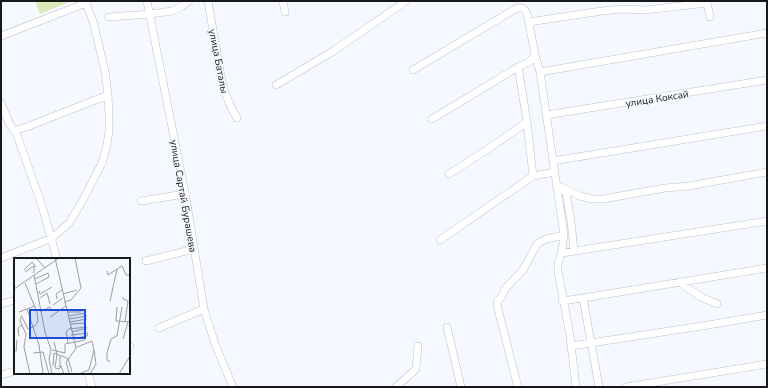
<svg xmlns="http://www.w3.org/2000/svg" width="768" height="388" font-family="'Nunito Sans',sans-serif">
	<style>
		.green { fill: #dce9bb }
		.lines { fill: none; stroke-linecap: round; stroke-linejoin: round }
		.minor-casing { stroke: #bcc1ca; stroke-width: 8 }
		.minor { stroke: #fff; stroke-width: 7 }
		.labels { text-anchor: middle; stroke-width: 3; stroke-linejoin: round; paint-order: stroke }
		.street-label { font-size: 10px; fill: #17181b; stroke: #f5f8fe }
		.inset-road { fill: none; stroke: #9c9ea3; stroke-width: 1 }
		.view { fill: #1d4ed8; fill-opacity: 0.15; stroke: #1d4ed8; stroke-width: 2 }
		.inset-edge { fill: none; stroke: #17181b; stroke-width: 2 }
	</style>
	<rect width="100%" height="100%" fill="#f5f8fe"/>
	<!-- green -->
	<path class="green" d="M35,1H72L40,14Z"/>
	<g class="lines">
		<defs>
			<path id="minor" d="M147,1L186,198L204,309L215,344L233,387
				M208,1L222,83C226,96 230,107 237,118
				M283,1L285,12
				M109,17L150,14L172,11L182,6L189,1
				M529,22L602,11L621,9L645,10L707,3L710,17
				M1,36L86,3
				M518,67L527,122L533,176
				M413,70L517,8C523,7 524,8 527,13L535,55L540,72L564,235L562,251L558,264V271L570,336L576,387
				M540,72L767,33
				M276,85L332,52L406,1
				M1,103L10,125L17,135L42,206L57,259
				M546,115L767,80
				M432,119L518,67C525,64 532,62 535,55
				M14,131L29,126L108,95
				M553,161L767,126
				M449,174L488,149L527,122
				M561,187L580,196L592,199H603L665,188L689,186L767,172
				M561,187L566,193L571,221L574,251
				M141,201L185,194
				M440,240L533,176L555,172
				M562,253L767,221
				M1,258L52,238L69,223L83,200L102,163L107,145L109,130V115L108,95L105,71L93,21L85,1
				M146,261L194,249
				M679,282L701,297L717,304
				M583,298L767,268
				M562,301L583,298L599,387
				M1,304L15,300
				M447,327L461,387
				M159,328L204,309
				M571,346L702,326L767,315
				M129,347H130
				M88,373L92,387
				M1,375L15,371
				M396,387L416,369L418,346
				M518,387L513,368L498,309L497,302L502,296L505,289L523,270L537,244L546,239L564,235
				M626,387L767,364"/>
		</defs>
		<!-- minor casing -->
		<use href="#minor" class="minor-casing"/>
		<!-- minor -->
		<use href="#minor" class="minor"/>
	</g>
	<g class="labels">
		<!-- street labels -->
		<g class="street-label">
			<text transform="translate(219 61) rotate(79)" y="4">улица Баталы</text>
			<text transform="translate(657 98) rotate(-9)" y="4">улица Коксай</text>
			<text transform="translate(184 196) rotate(80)" y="4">улица Сартай Бурашева</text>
		</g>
	</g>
	<!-- overview -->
	<g transform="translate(14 258)">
		<rect width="116" height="116" fill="#f5f8fe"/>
		<path class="inset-road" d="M41,0L62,90M23,1L31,10M10,12L18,4L22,9M93,13L94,17L108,8L112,17H116M11,14L20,8V15M20,17L31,74L37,92L35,101L38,116M21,21L34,15L35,19L22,26M0,31L45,0M25,33L26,36L38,29M49,36L63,32M109,39V41L114,43L111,64M26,40L33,35L36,46M43,41L42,36L48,32M96,43L103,11M50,44L57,42L67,30L61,0M39,47L49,40M103,49L102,63L116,64L115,68M13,51L25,87L29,116M5,54L21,48M26,54L36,49L37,53M54,54H67M7,57L14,71L21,68L24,63L23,54L11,25M55,58L72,55M7,59L6,63L12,76L10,89L16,116M36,59L52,48M55,61L73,58M56,64L73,61M56,66L72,65M56,71L73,69M58,74L73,70M57,77L74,75L73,78L58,81M5,78L4,70L8,67M109,81L114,64M40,84L43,96L41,110L45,111L47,109L44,108M54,85L52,74L57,69M38,92L51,95V86L71,82M2,94L3,82M19,95L29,94L35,116M46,97V106L50,116M54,101L58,114M96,104L93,102V95L97,81L103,78L108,49M39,108L40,95L55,101M55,115L52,104L63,89L78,83L80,92L75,112L67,115M76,116L82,106L80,92M105,116L116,98"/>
		<path class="view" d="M16,52H71V80H16Z"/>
		<rect width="116" height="116" class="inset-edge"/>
	</g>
	<!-- border -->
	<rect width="768" height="388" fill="none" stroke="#17181b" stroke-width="4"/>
</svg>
